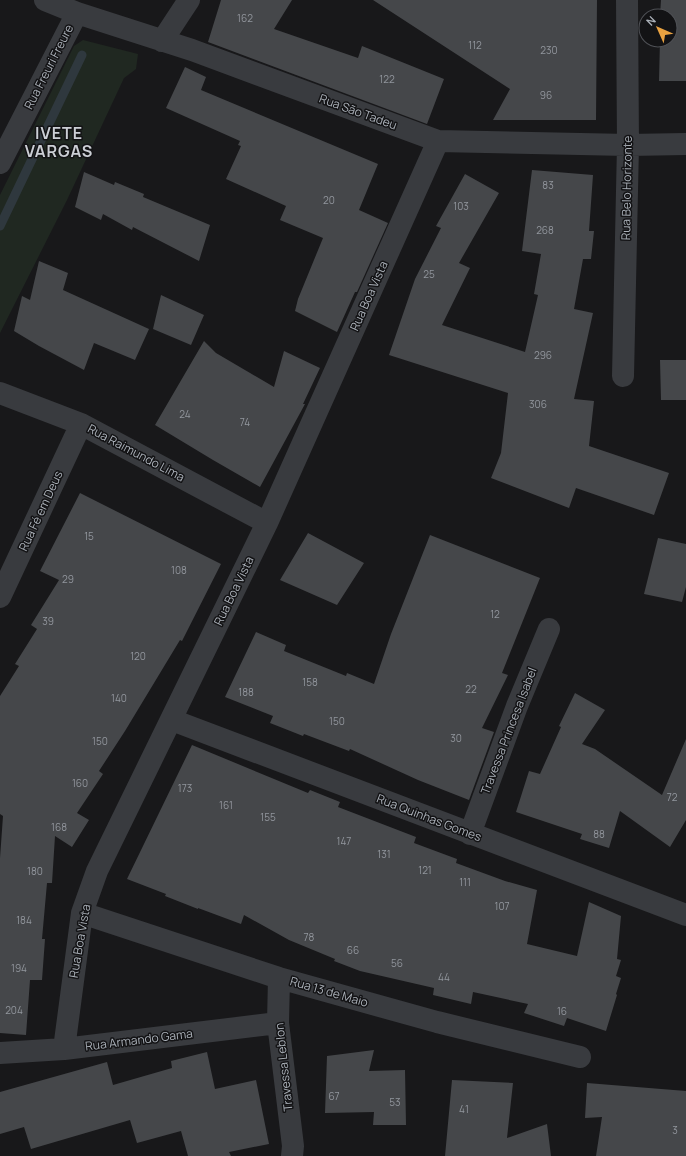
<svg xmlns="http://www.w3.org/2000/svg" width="686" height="1156" font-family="Manrope,sans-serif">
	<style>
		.green { fill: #202821 }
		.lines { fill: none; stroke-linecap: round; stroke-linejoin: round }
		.stream { stroke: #2f383e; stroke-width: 9 }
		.building { fill: #45474a }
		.street { stroke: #393b3f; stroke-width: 22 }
		.labels { text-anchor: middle; stroke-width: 3; stroke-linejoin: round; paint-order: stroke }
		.number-label { font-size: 10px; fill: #92969d }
		.street-label { font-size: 12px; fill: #abb1b9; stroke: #131315 }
		.district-label { font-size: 16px; font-weight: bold; letter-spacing: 1px; fill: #cccfd5; stroke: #131315 }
	</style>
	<rect width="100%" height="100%" fill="#18181a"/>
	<!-- green -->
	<path class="green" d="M83,40L138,54L136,69L124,78L67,200L0,333V195L74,46Z"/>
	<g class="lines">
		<!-- stream -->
		<path class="stream" d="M0,226L82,55"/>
	</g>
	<!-- building -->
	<path class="building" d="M221,0H292L274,29L358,58L362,46L444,79L427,124L208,42Z
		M373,0H597L596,120H493L510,89Z
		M661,0H686V81H659L660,40H670V16H660Z
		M185,67L206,77L201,90L378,164L359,210L388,223L357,292H355L337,332L295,311L298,299L323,238L280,220L286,206L226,179L241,146L238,145L240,141L166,108Z
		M532,170L593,175L589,231H594L591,259H583L574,309L593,313L574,399L594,401L589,446L669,473L654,515L576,488L569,508L491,478L501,453L508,393L389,355L415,279L441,228L436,226L465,174L499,193L459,263L470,268L442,325L525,352L538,295L534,294L541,254L522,251Z
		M84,172L114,185L115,182L144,194L143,197L210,225L199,261L133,227L132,230L103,214L101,220L75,207Z
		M39,261L68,273L63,290L149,329L135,360L94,343L84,370L39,346L14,331L22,296L30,300Z
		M161,295L204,315L191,345L153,329Z
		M204,341L216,353L274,387L284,351L320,368L303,404H305L260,487L213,460L155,425Z
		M660,360H686V400H661Z
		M80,493L221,564L182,641L180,640L125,731L99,771L103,774L77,813L89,820L72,847L55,836L52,883H47L42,939H45L42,980H30L26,1035L0,1033V858L3,816L0,814V696L19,666L15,664L37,629L31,625L59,580L40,571Z
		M308,533L364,563L337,605L280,580Z
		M430,535L540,578L502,673L508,675L482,728L494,732L469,800L418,780L350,749L349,751L304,734L303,736L270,723L273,716L225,697L256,632L286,645L284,651L346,676L347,673L374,684L391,634Z
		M658,538L686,544V587L682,602L644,594Z
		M575,693L605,710L582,744L595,749L662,795L686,739V820L670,847L620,811L609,848L580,839L582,834L516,812L529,771L540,774L561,727L559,726Z
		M192,745L308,793L310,790L340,802L338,807L416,837L414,843L457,859L456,863L505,881L537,890L527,944L577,956L589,902L621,916L617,959L621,960L616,976L621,978L616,994L617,995L606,1031L567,1018L564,1026L524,1013L528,1004L473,992L471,1004L433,995L434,988L360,971L334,961L335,959L289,940L244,915L241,924L198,908V909L165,896L166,894L127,879Z
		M374,1050L369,1071L405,1070L406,1125H373L374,1112L325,1113L327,1056Z
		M207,1052L215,1089L256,1080L269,1144L229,1152L231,1156H188L181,1131L137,1143L130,1120L31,1149L24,1127L0,1134V1092L107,1062L113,1085L172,1068L171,1061Z
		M452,1080L513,1083L507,1138L547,1124L551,1156H445Z
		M587,1083L686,1091V1156H596L602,1117L585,1118Z"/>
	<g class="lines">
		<!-- street -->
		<path class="street" d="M45,0L77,13L192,50L438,141L628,145L686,144
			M162,41L189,0
			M0,163L77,13
			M623,376L628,145L627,0
			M0,393L81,424L267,523
			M0,597L81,424
			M172,720L686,915
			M470,834L517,706L549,629
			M82,913L279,978L437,1022L580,1057
			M279,978L278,1023L293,1146L292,1156
			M64,1049L82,913L97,871L267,523L438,141
			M0,1053L64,1049L278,1023"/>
	</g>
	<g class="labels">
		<!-- number labels -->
		<g class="number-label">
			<text x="245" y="22">162</text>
			<text x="475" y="49">112</text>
			<text x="549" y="54">230</text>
			<text x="387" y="83">122</text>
			<text x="546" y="99">96</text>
			<text x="548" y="189">83</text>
			<text x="329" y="204">20</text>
			<text x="461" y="210">103</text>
			<text x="545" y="234">268</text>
			<text x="429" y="278">25</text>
			<text x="543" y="359">296</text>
			<text x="538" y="408">306</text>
			<text x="185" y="418">24</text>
			<text x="245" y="426">74</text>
			<text x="89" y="540">15</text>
			<text x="179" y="574">108</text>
			<text x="68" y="583">29</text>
			<text x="495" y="618">12</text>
			<text x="48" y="625">39</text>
			<text x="138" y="660">120</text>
			<text x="310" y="686">158</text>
			<text x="471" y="693">22</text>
			<text x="246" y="696">188</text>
			<text x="119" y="702">140</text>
			<text x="337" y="725">150</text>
			<text x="456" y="742">30</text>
			<text x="100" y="745">150</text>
			<text x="80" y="787">160</text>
			<text x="185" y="792">173</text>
			<text x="672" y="801">72</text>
			<text x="226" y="809">161</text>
			<text x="268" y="821">155</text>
			<text x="59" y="831">168</text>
			<text x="599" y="838">88</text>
			<text x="344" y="845">147</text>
			<text x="384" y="858">131</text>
			<text x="425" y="874">121</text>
			<text x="35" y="875">180</text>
			<text x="465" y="886">111</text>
			<text x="502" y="910">107</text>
			<text x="24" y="924">184</text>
			<text x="309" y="941">78</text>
			<text x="353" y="954">66</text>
			<text x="397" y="967">56</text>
			<text x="19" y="972">194</text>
			<text x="444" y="981">44</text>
			<text x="14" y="1014">204</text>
			<text x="562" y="1015">16</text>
			<text x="334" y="1100">67</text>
			<text x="395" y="1106">53</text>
			<text x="464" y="1113">41</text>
			<text x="675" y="1134">3</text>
		</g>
		<!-- street labels -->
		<g class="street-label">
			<text transform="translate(49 67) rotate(-63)" y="4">Rua Freuri Freure</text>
			<text transform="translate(358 112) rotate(20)" y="4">Rua São Tadeu</text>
			<text transform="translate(627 188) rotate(-89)" y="4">Rua Belo Horizonte</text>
			<text transform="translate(369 296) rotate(-66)" y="4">Rua Boa Vista</text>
			<text transform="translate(136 453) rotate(28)" y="4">Rua Raimundo Lima</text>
			<text transform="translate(41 511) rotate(-65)" y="4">Rua Fé em Deus</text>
			<text transform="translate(234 591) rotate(-64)" y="4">Rua Boa Vista</text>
			<text transform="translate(509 731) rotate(-69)" y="4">Travessa Princesa Isabel</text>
			<text transform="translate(429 818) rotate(21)" y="4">Rua Quinhas Gomes</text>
			<text transform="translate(80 941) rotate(-80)" y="4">Rua Boa Vista</text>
			<text transform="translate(329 992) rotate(16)" y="4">Rua 13 de Maio</text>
			<text transform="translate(139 1040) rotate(-7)" y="4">Rua Armando Gama</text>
			<text transform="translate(284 1067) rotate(-96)" y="4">Travessa Leblon</text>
		</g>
		<!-- district labels -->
		<g class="district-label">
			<text x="59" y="139">IVETE<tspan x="59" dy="18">VARGAS</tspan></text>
		</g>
	</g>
	<!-- north arrow -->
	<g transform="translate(658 28) rotate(315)"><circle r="19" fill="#131315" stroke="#505257"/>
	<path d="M0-3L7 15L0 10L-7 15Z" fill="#e9a241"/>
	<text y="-6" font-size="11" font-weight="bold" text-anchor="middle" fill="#abb1b9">N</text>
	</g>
</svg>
